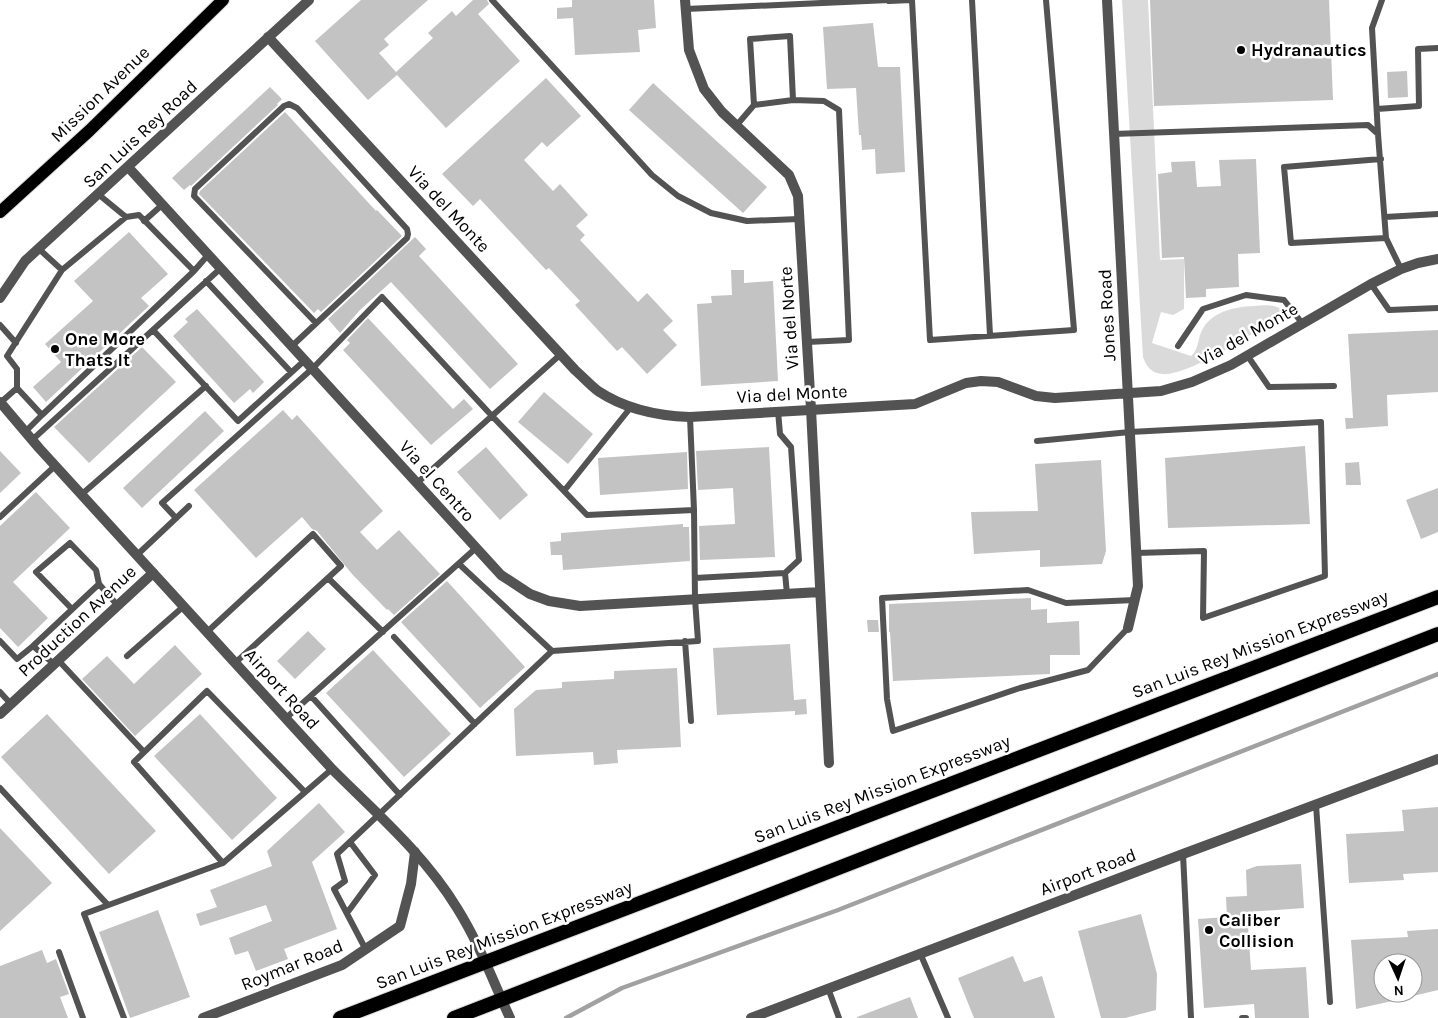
<svg xmlns="http://www.w3.org/2000/svg" width="1438" height="1018" font-family="Karla,sans-serif">
	<style>
		.green { fill: #dadada }
		.lines { fill: none; stroke-linecap: round; stroke-linejoin: round }
		.stream { stroke: #a1a1a1; stroke-width: 4.5 }
		.building { fill: #c3c3c3 }
		.primary-casing { stroke: #dbdbdb; stroke-width: 14 }
		.trunk-casing { stroke: #dbdbdb; stroke-width: 16 }
		.service { stroke: #535353; stroke-width: 6 }
		.minor { stroke: #535353; stroke-width: 10 }
		.tertiary { stroke: #535353; stroke-width: 10 }
		.primary { stroke: #000; stroke-width: 12 }
		.trunk { stroke: #000; stroke-width: 14 }
		.poi-dot { fill: #000; stroke: #fff; stroke-width: 2 }
		.labels { text-anchor: middle; stroke-width: 5; stroke-linejoin: round; paint-order: stroke }
		.poi-label { font-size: 18px; font-weight: bold; fill: #000; stroke: #fff; text-anchor: start }
		.street-label { font-size: 18px; fill: #000; stroke: #fff }
	</style>
	<rect width="100%" height="100%" fill="#fff"/>
	<!-- green -->
	<path class="green" d="M1122,0H1148L1160,260L1184,259V309L1173,315L1161,312L1152,343L1191,356C1197,352 1198,342 1200,335C1208,312 1233,307 1254,306C1264,305 1276,304 1284,311L1283,315C1258,330 1188,377 1162,374C1151,373 1146,366 1143,357Z"/>
	<g class="lines">
		<!-- stream -->
		<path class="stream" d="M566,1018L622,988L838,910L1438,674"/>
	</g>
	<!-- building -->
	<path class="building" d="M361,0H428L384,39L389,45L379,53L396,72L433,38L428,33L452,11L456,16L473,0H487L489,4L478,14L520,61L446,128L397,75L368,100L315,41Z
		M572,0H654L656,28L638,30L640,52L575,55L573,18L557,19V8L572,7Z
		M1150,0H1329L1333,100L1154,106Z
		M873,23L878,67H900L905,172L876,174L875,149L862,150L861,135H859L856,88L827,89L823,27Z
		M1407,71L1408,97L1388,98L1387,72Z
		M546,78L581,116L547,147L542,142L524,160L553,191L560,184L588,215L576,226L585,235L580,240L638,302L647,293L673,321L663,330L677,345L647,374L622,347L617,351L575,305L580,301L549,268L546,270L480,199L473,206L442,174Z
		M653,83L767,187L743,213L629,110Z
		M270,87L282,99L277,104L278,105L191,186L190,185L184,190L172,178Z
		M285,112L376,211L377,210L402,236L321,312L318,309L314,313L199,194L200,191Z
		M1256,159L1260,253L1238,254L1239,287L1206,289V297L1186,298L1184,257L1162,258L1158,174L1172,172L1171,162L1195,161L1197,187L1221,186L1219,160Z
		M129,232L168,274L141,298L149,306L46,402L33,387L61,362L45,344L93,301L74,281Z
		M415,237L426,249L419,256L518,364L490,389L391,282L360,310L340,333L328,319Z
		M731,270H744V283L773,281L778,381L701,386L697,304L712,303L711,296L732,295Z
		M197,309L264,382L253,393L250,389L234,403L173,336L188,322L185,319Z
		M368,318L453,409L464,399L473,409L431,445L343,350L350,343L347,340Z
		M1438,330V392L1387,395L1388,426L1346,429L1345,418H1353L1348,334Z
		M142,347L176,382L89,463L54,427Z
		M544,392L593,434L568,464L518,422Z
		M283,410L292,420L297,415L383,511L360,532L377,550L399,530L440,574L394,615L388,609L387,610L352,574L317,531L312,529L302,517L256,558L194,490Z
		M205,411L224,431L142,508L123,488Z
		M1305,446L1310,524L1168,528L1165,458Z
		M486,447L528,495L500,520L457,472Z
		M769,447L775,557L700,560L699,526L735,524L733,488L698,490L696,451Z
		M0,451L21,473L0,493Z
		M687,452L688,489L600,495L598,458Z
		M1101,460L1106,551L1102,564L1040,567V550L974,554L971,512L1038,511L1035,464Z
		M1359,462L1361,485H1346L1345,463Z
		M1438,488V532L1421,539L1406,500Z
		M36,492L70,528L13,582L48,618L18,647L0,628V526Z
		M683,524V527H689L690,561L563,570L562,555H551L550,542L561,541V533Z
		M447,581L525,667L480,708L401,622Z
		M1031,598V610L1047,609V623L1079,621L1080,655H1050V674L893,681L890,632H889V604Z
		M867,620H878L879,632H868Z
		M308,631L326,649L295,679L277,661Z
		M790,644L794,700L806,699L807,714L795,715V711L717,715L713,648Z
		M175,645L202,674L135,736L82,679L107,656L134,684Z
		M373,650L451,734L404,777L326,693Z
		M677,668L681,747L617,750L618,763L594,765L593,752L516,756L514,709L536,690L562,688V682L614,679V671Z
		M47,714L156,831L109,874L1,757Z
		M200,714L277,798L232,840L154,756Z
		M319,803L345,832L312,862L337,929L284,949L288,959L256,971L248,951L235,955L229,938L272,921L266,905L200,926L196,914L217,907L210,890L272,866L267,851Z
		M1438,807V872L1403,874L1404,880L1349,883L1346,834L1404,831L1402,810Z
		M0,828L52,883L0,931Z
		M1301,864L1304,908L1247,912L1251,970L1306,967L1309,1018H1255L1254,1004L1204,1008L1198,919L1227,917L1226,897L1247,896L1246,870L1257,866Z
		M158,910L190,997L130,1018L99,932Z
		M1141,914L1157,974L1156,1010L1125,1018H1101L1078,931Z
		M1438,929V990L1413,996V963H1383V993H1406V998L1356,1009L1351,940L1408,937L1407,931Z
		M42,950L47,963L56,959L69,994L60,997L68,1018H0V966Z
		M1013,956L1024,982L1042,976L1055,1018H974L958,978Z
		M910,997L918,1018H857V1017Z"/>
	<g class="lines">
		<defs>
			<path id="primary" d="M0,212L89,131L223,0"/>
			<path id="trunk" d="M340,1018L1438,597
				M454,1018L1438,634"/>
		</defs>
		<!-- primary casing -->
		<use href="#primary" class="primary-casing"/>
		<!-- trunk casing -->
		<use href="#trunk" class="trunk-casing"/>
		<!-- service -->
		<path class="service" d="M492,0L652,175L678,196L711,213L747,221L799,219
			M972,0L990,335
			M1382,0L1372,28L1378,134L1386,238L1401,269
			M889,1L912,0L930,340L1074,330L1046,0
			M686,9L889,0
			M754,105L750,39L790,36L793,100
			M1377,109L1419,106L1418,49L1438,48
			M736,126L754,105L793,100L824,101L839,110L849,340L807,342
			M1113,134L1368,125L1378,134
			M1381,159L1284,167L1291,243L1386,238
			M98,194L126,217L139,215L194,271L42,415L17,388V369L7,356L62,270L126,217
			M1385,217L1438,214
			M144,221L162,205
			M39,249L62,270
			M194,271L208,255
			M206,281L291,372
			M1371,284L1389,310L1438,308
			M0,325L16,343
			M153,330L238,421L305,360
			M292,346L407,238L408,234L407,229L297,108L289,104L284,106L195,189L194,196L316,323
			M1178,346L1203,309L1246,295L1284,300L1302,323
			M1247,355L1269,387L1334,386
			M0,403L17,388
			M778,411L780,434L791,447L799,560L785,573L787,594
			M25,432L42,415
			M32,440L221,268
			M1037,441L1130,432L1321,422L1325,576L1203,618L1204,551L1136,553
			M417,483L561,354
			M564,491L631,407
			M82,494L206,386
			M0,517L55,466
			M176,518L162,503L313,368L382,297L492,416L587,515L694,510L690,417
			M137,555L189,506
			M328,578L383,632
			M695,578L785,573
			M99,584L118,606
			M1128,628L1088,670L1020,688L893,731L887,699L882,598L1028,590L1066,603L1135,600
			M207,632L313,534L341,566L235,663
			M394,637L475,724
			M0,641L17,659L33,646L54,664
			M685,641L691,721
			M33,646L99,584L96,570L70,543L36,572L72,609
			M552,651L698,641L695,599L694,510
			M127,656L184,606
			M58,660L144,752
			M0,692L11,704
			M311,696L400,795
			M286,718L476,548
			M0,788L108,905
			M1316,805L1330,1002
			M1183,854L1191,1018
			M223,863L134,762L207,691L305,792
			M347,913L375,875L350,842
			M366,950L334,889L345,881L337,854L552,651L459,564
			M59,952L83,1018
			M920,953L948,1018
			M828,988L839,1018
			M124,1018L84,914L223,863L332,769
			M1242,1018H1246"/>
		<!-- minor -->
		<path class="minor" d="M685,0L689,50L704,89L722,112L789,175L798,196L811,409L829,763
			M1107,0L1138,586L1128,628
			M268,37L575,370C583,377 590,385 598,391C625,409 659,416 690,417L915,404L966,383L981,381L998,382L1036,396L1055,398L1161,391L1192,382L1231,365L1371,284L1401,269L1418,263L1438,259
			M128,167L501,575L530,594L549,601L580,606L820,592
			M0,298L25,261L309,0
			M0,714L153,573
			M203,1018L342,965L400,926L411,884L415,852"/>
		<!-- tertiary -->
		<path class="tertiary" d="M0,402L39,448L332,769C376,813 424,854 457,908C479,943 493,981 510,1018
			M751,1018L1183,854L1438,759"/>
		<!-- primary -->
		<use href="#primary" class="primary"/>
		<!-- trunk -->
		<use href="#trunk" class="trunk"/>
	</g>
	<!-- markers -->
	<g class="poi-dot">
		<circle cx="1241" cy="50" r="5"/>
		<circle cx="55" cy="349" r="5"/>
		<circle cx="1209" cy="930" r="5"/>
	</g>
	<g class="labels">
		<!-- poi labels -->
		<g class="poi-label">
			<text x="1251" y="56">Hydranautics</text>
			<text x="65" y="345">One More<tspan x="65" dy="21">Thats It</tspan></text>
			<text x="1219" y="926">Caliber<tspan x="1219" dy="21">Collision</tspan></text>
		</g>
		<!-- street labels -->
		<g class="street-label">
			<text transform="translate(100 94) rotate(-44)" y="6">Mission Avenue</text>
			<text transform="translate(140 134) rotate(-43)" y="6">San Luis Rey Road</text>
			<text transform="translate(449 209) rotate(47)" y="6">Via del Monte</text>
			<text transform="translate(1107 315) rotate(-93)" y="6">Jones Road</text>
			<text transform="translate(789 318) rotate(-94)" y="6">Via del Norte</text>
			<text transform="translate(1248 334) rotate(-29)" y="6">Via del Monte</text>
			<text transform="translate(792 394) rotate(-3)" y="6">Via del Monte</text>
			<text transform="translate(437 481) rotate(48)" y="6">Via el Centro</text>
			<text transform="translate(77 621) rotate(-43)" y="6">Production Avenue</text>
			<text transform="translate(1260 644) rotate(-21)" y="6">San Luis Rey Mission Expressway</text>
			<text transform="translate(282 689) rotate(48)" y="6">Airport Road</text>
			<text transform="translate(882 789) rotate(-21)" y="6">San Luis Rey Mission Expressway</text>
			<text transform="translate(1088 872) rotate(-21)" y="6">Airport Road</text>
			<text transform="translate(504 935) rotate(-21)" y="6">San Luis Rey Mission Expressway</text>
			<text transform="translate(292 965) rotate(-22)" y="6">Roymar Road</text>
		</g>
	</g>
	<!-- north arrow -->
	<g transform="translate(1398 978) rotate(177)"><circle r="24" fill="#ffffff" stroke="#999999"/>
	<path d="M0-4L9 19L0 12L-9 19Z" fill="#000000"/>
	<text y="-8" font-size="14" font-weight="bold" text-anchor="middle" fill="#000000">N</text>
	</g>
</svg>
